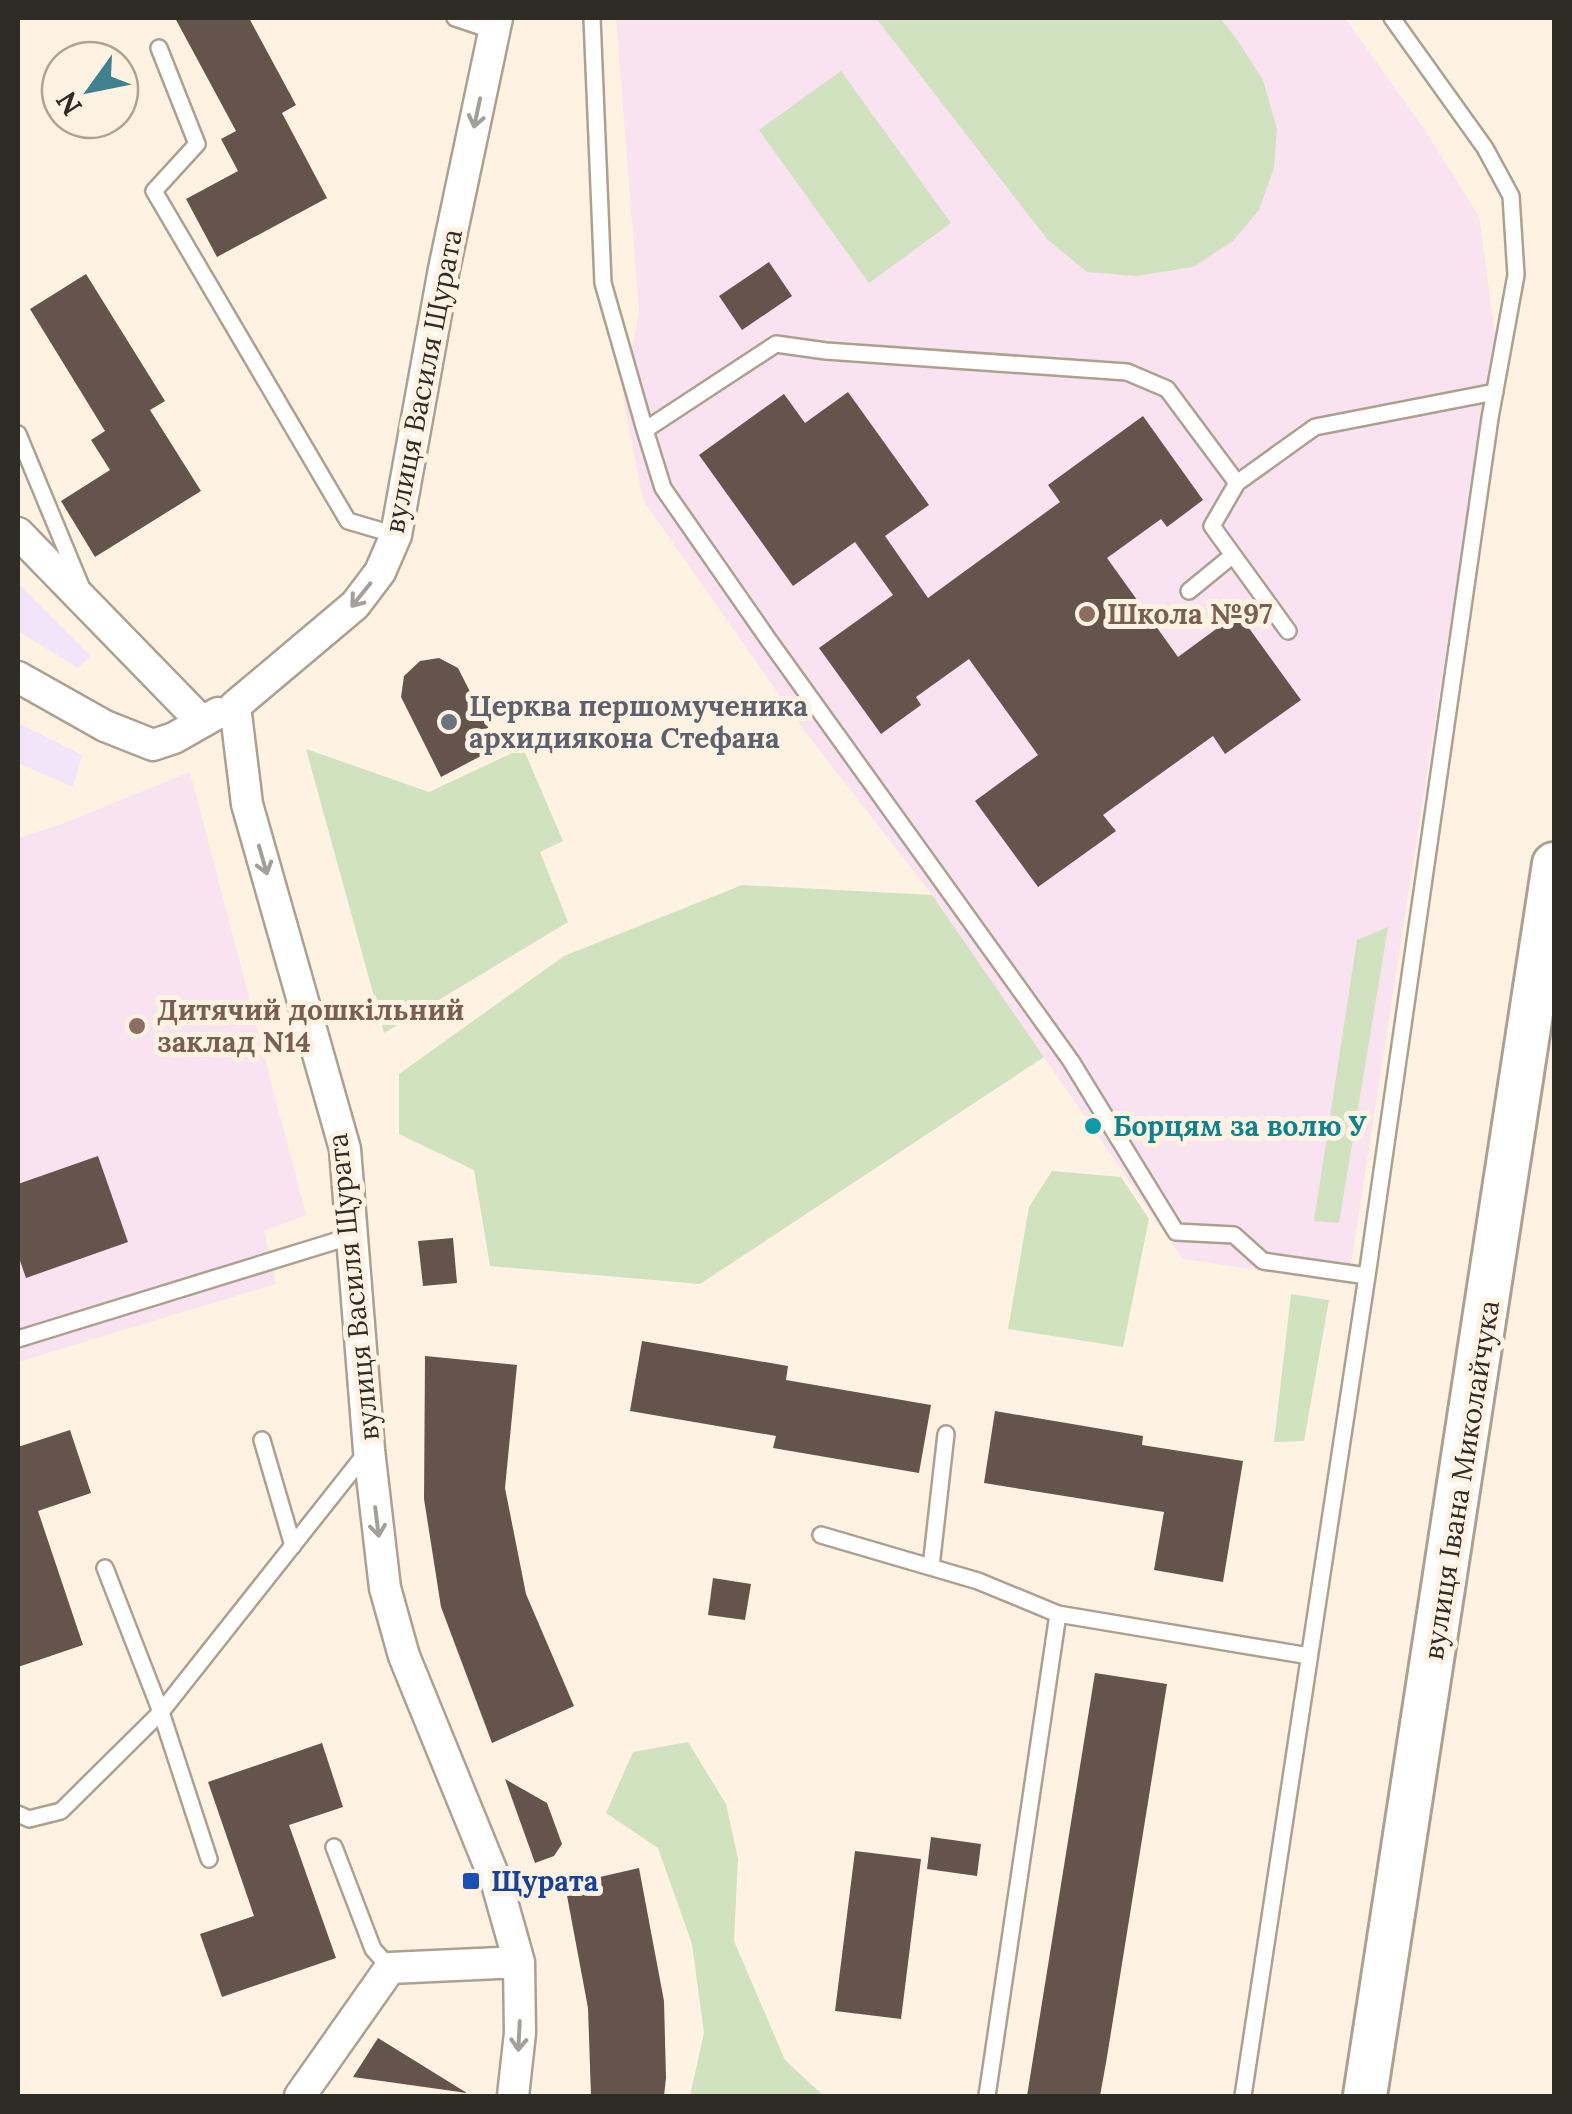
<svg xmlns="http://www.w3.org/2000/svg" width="1572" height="2114" font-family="Lora,serif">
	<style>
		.industrial { fill: #f2e5f9 }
		.education { fill: #fae3f0 }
		.green { fill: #d0e2bf }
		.building { fill: #65544c }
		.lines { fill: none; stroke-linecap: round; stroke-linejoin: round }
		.lane-casing { stroke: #aca191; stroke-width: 20 }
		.street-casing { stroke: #aca191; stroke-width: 35 }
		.secondary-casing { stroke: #aca191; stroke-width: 48 }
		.lane { stroke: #fff; stroke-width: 15 }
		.street { stroke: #fff; stroke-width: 30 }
		.secondary { stroke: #fff; stroke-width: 42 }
		.oneway { stroke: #a1a09d }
		.education-dot { fill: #8d6e63; stroke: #fef3e2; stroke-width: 4 }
		.worship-dot { fill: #6b7280; stroke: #fef3e2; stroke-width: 4 }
		.culture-dot { fill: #0f9aa8; stroke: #fef3e2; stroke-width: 4 }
		.transit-dot { fill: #1a4fb4; stroke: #fef3e2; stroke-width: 4 }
		.labels { text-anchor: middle; stroke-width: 10; stroke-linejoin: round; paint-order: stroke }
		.street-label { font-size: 28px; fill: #2f2b25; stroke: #fef3e2 }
		.education-label { font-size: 28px; font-weight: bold; fill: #785e54; stroke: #fef3e2; text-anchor: start }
		.worship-label { font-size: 28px; font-weight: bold; fill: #5b616d; stroke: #fef3e2; text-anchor: start }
		.culture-label { font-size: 28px; font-weight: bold; fill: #0d838f; stroke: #fef3e2; text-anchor: start }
		.transit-label { font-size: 28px; font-weight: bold; fill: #164399; stroke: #fef3e2; text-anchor: start }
	</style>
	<rect width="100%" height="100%" fill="#fef3e2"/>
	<!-- industrial -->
	<path class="industrial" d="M18,583L91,656L78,668L18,631Z
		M18,723L82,755L73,787L18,763Z"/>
	<!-- education -->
	<path class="education" d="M616,18H1345L1422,126L1479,216L1495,334L1348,1284L1183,1259L932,895L803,729L643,500L623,397L639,313Z
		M190,772L306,1215L264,1231L276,1284L18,1362V838L62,824Z"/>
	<!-- green -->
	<path class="green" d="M876,18H1220L1238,41L1263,80L1277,129L1274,168L1259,210L1233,241L1193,267L1136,276L1087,272L1047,239Z
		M841,71L951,223L869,283L759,130Z
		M523,748L563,841L540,852L568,922L384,1033L306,749L429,792Z
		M742,885L932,895L1044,1057L700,1284L490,1266L474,1170L399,1134V1074L564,956Z
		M1388,927L1339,1223L1314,1221L1357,940Z
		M1052,1171L1121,1177L1149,1219L1123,1347L1008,1329L1029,1207Z
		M1291,1294L1329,1300L1304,1441L1274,1442Z
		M688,1742L726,1804L738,1859L734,1941L785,2060L824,2096H690L704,2033L692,1944L658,1848L606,1813L633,1752Z"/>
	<!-- building -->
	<path class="building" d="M175,18H249L296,105L282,113L327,198L217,257L186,199L238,171L221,139L236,131Z
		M769,262L792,296L742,330L719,296Z
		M86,274L165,401L150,410L201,491L95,557L61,501L110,470L91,440L105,431L30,309Z
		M848,392L929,505L885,536L928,598L1060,502L1048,485L1143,416L1203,500L1167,527L1161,519L1107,558L1178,657L1238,613L1301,700L1225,754L1213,736L1103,815L1116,831L1038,887L975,801L1038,755L969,659L916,697L921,705L881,734L819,648L893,595L855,542L793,586L699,455L784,394L805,423Z
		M439,658L458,668L498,747L441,777L401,697L404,676L420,661Z
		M98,1156L128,1242L26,1278L18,1255V1184Z
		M453,1238L457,1283L423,1286L418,1241Z
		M642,1341L788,1366L786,1380L931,1405L919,1473L773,1448L776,1436L630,1411Z
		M425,1356L517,1365L505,1488L526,1594L574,1706L492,1743L441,1607L424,1499Z
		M995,1411L1143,1436L1142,1445L1243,1461L1223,1582L1154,1570L1164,1512L984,1483Z
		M70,1430L91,1493L38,1511L83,1645L18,1667V1447Z
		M713,1578L751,1584L745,1620L708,1615Z
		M1095,1673L1167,1684L1107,2057L1100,2096H1027Z
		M322,1743L343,1807L289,1825L336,1958L222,1997L200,1934L254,1916L208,1782Z
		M505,1779L547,1803L562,1844L554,1856L535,1863Z
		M931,1837L981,1844L977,1876L927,1869Z
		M855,1851L921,1859L901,2019L835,2011Z
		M639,1868L664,2001L666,2078L664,2096H591L588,2008L565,1885Z
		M378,2038L467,2093L353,2077Z"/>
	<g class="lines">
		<defs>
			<path id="lane" d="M455,18L494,31
				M592,18L603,283L645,430
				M159,48L197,144L154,191L348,521L396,535
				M18,434L81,586
				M1237,483L1212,526L1288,631
				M1189,591L1233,555
				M1367,1276L1490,418L1516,275L1511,196L1485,148L1392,18
				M18,1339L352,1236
				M262,1440L293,1546
				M821,1535L978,1581L1058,1614
				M931,1567L946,1434
				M18,1814L29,1819L61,1811L161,1712L105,1568
				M334,1847L373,1949L390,1968
				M209,1859L161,1712L366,1453
				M987,2096L1058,1614L1309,1656
				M1243,2096L1367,1276L1263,1261L1234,1235L1176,1232L1071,1061L768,639L663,488L645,430L776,344L826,351L1127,372L1167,389L1237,483L1315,427L1495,392"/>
			<path id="street" d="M497,18L444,269L396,535L380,572L355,605L235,706L247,804L345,1149L369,1450L385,1588L404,1656L497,1884L519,1962L520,2033L513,2096
				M18,533L202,722
				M18,677L105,726L153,745L174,738L218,713
				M300,2096L390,1968L519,1962"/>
			<path id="secondary" d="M1365,2096L1554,864"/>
		</defs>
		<!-- lane casing -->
		<use href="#lane" class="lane-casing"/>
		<!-- street casing -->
		<use href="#street" class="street-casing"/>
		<!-- secondary casing -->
		<use href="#secondary" class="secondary-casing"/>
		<!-- lane -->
		<use href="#lane" class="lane"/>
		<!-- street -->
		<use href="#street" class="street"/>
		<!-- secondary -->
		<use href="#secondary" class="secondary"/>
	</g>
	<!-- one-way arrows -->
	<defs><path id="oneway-shaft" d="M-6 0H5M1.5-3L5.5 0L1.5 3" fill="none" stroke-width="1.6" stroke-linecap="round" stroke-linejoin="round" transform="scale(2.5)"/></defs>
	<g class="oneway">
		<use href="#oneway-shaft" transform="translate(477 113) rotate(102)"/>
		<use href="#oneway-shaft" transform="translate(361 595) rotate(129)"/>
		<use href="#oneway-shaft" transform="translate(263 860) rotate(74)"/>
		<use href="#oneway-shaft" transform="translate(377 1522) rotate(83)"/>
		<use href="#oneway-shaft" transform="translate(519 2036) rotate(93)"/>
	</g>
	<!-- markers -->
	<g class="education-dot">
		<circle cx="1087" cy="614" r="10"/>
		<circle cx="137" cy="1026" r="10"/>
	</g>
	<circle class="worship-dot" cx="449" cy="722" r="10"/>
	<circle class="culture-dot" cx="1093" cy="1126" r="10"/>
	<rect class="transit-dot" x="461" y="1871" width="20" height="20" rx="5"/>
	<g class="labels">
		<!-- street labels -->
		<g class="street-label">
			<text transform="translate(423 381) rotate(-79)" y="10">вулиця Василя Щурата</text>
			<text transform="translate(353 1287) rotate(-96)" y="10">вулиця Василя Щурата</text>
			<text transform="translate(1461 1480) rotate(-81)" y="10">вулиця Івана Миколайчука</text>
		</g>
		<!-- education labels -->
		<g class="education-label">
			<text x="1107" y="624">Школа №97</text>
			<text x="157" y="1020">Дитячий дошкільний<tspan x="157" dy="32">заклад N14</tspan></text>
		</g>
		<!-- worship labels -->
		<g class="worship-label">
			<text x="469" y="716">Церква першомученика<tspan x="469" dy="32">архидиякона Стефана</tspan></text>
		</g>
		<!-- culture labels -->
		<g class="culture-label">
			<text x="1113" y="1136">Борцям за волю У</text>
		</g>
		<!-- transit labels -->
		<g class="transit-label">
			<text x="491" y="1891">Щурата</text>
		</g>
	</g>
	<!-- border -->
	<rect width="1572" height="2114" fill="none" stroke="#2f2b25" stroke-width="40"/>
	<!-- north arrow -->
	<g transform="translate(90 90) rotate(237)"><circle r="48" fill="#fef3e2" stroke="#aba396" stroke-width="2.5"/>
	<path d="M0-8L18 38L0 25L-18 38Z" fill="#3d828e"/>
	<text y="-15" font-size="28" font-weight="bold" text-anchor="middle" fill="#2f2b25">N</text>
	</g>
</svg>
